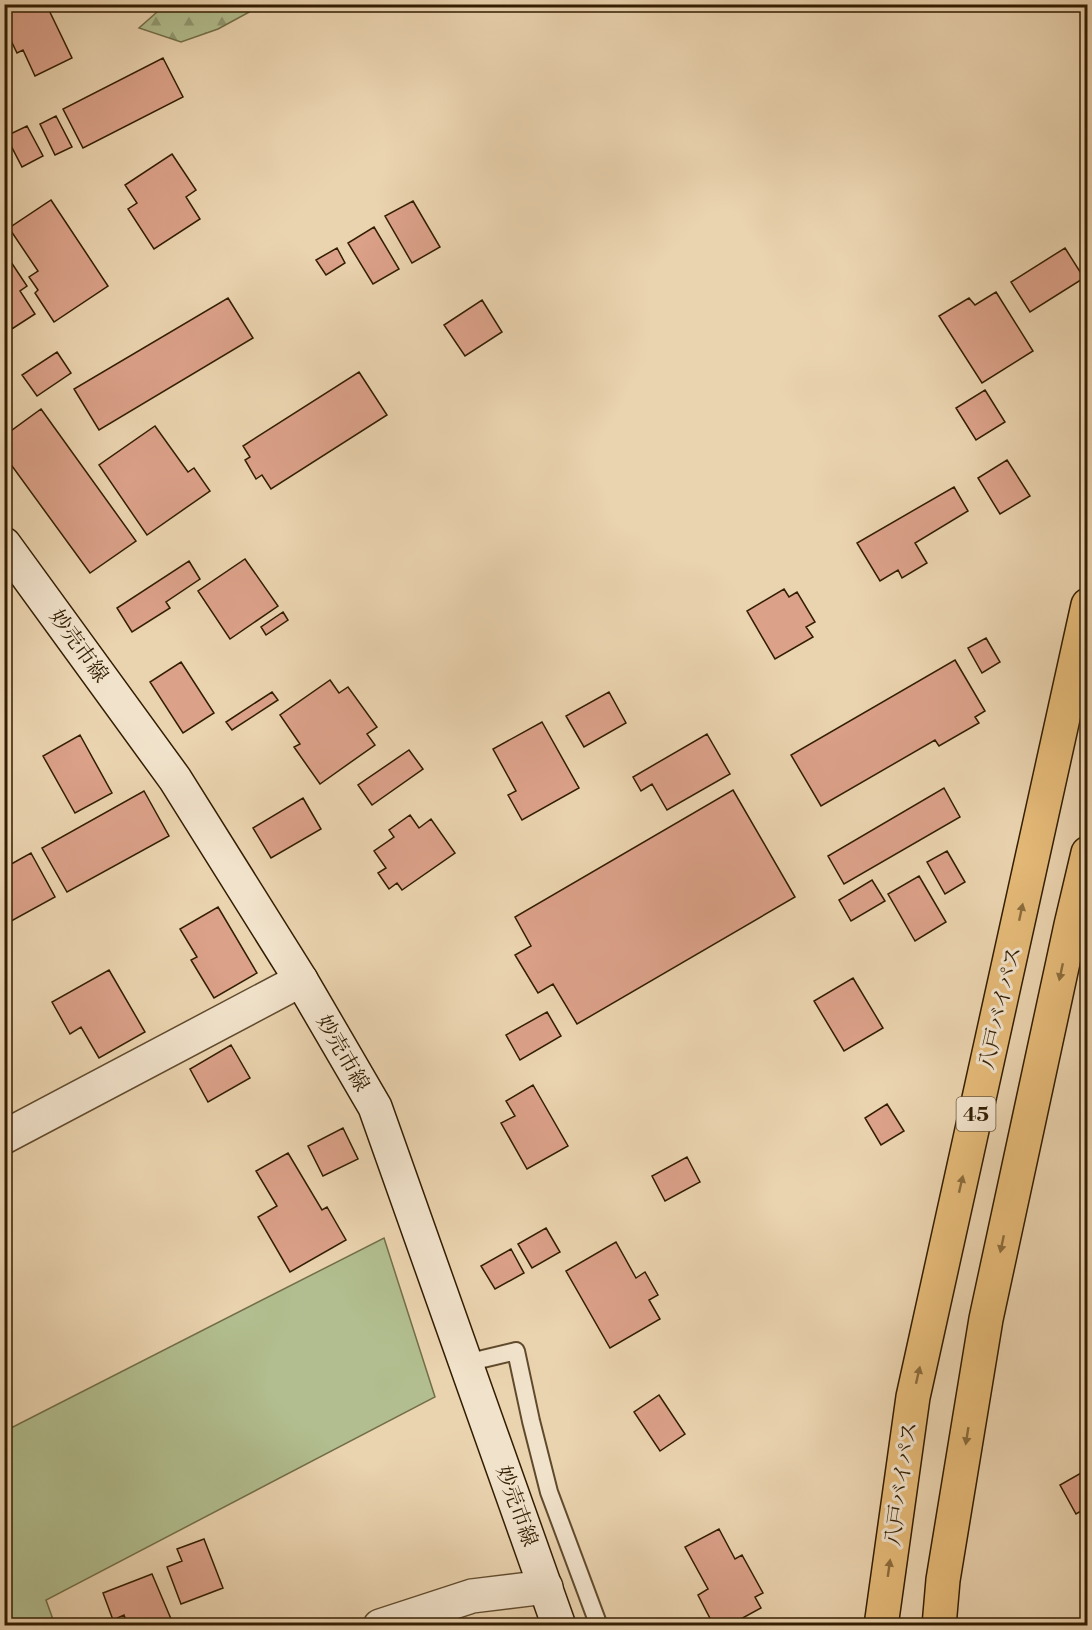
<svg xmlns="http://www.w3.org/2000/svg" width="1092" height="1630" font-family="'Libre Bodoni','Noto Serif JP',serif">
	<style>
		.grass { fill: #b2be8f; stroke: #726e48; stroke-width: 1.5 }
		.forest { fill: url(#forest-firs); stroke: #726e48; stroke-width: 1.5 }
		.building { fill: #dba189; stroke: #321d00; stroke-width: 1.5 }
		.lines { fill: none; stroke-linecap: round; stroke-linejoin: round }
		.service-casing { stroke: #604a2c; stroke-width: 20 }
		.minor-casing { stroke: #604a2c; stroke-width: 36 }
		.secondary-casing { stroke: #321d00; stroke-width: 36 }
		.trunk-casing { stroke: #321d00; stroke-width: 36 }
		.service { stroke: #f1e2cb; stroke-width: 16 }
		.minor { stroke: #f1e2cb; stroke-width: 33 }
		.secondary { stroke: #f1e2cb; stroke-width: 33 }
		.trunk { stroke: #e5ba78; stroke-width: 33 }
		.oneway { fill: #8c6c3c }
		.labels { text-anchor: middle; stroke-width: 6; stroke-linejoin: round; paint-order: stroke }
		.shield { fill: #f1e2cb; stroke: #6b583d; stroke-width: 1.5 }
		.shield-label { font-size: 20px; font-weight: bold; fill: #321d00 }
		.street-label { font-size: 21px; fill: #321d00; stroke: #f1e2cb }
	</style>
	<defs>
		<pattern id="forest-firs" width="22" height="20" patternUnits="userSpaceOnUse" patternTransform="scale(1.5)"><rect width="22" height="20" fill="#b2be8f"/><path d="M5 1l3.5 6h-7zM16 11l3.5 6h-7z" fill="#919a72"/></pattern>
	</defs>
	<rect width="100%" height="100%" fill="#ead3af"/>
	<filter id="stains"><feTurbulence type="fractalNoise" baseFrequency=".00333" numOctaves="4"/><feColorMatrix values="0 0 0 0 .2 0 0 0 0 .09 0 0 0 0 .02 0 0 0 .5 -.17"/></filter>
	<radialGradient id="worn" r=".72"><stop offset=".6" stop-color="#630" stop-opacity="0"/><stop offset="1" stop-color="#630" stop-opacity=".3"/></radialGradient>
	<!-- grass -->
	<path class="grass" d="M384,1238L435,1397L46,1600L55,1625H5V1431Z"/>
	<!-- forest -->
	<path class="forest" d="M165,5V4L262,5L218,29L181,42L139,28Z"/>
	<!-- building -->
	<path class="building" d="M4,4H46L72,58L35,76L23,50L17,53L4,26Z
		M163,58L183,97L83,148L63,109Z
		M56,116L72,147L55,155L40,124Z
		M27,126L43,156L22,167L6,136Z
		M172,154L196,190L186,197L200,219L154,249L128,209L137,203L125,185Z
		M51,200L108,286L54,322L35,293L38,290L29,277L38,271L9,228Z
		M413,201L440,247L412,263L385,216Z
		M374,227L399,269L373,284L348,243Z
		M337,248L345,263L326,275L316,260Z
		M1065,248L1084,278L1030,312L1011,282Z
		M11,262L27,286L20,291L35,314L4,334V267Z
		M996,292L1033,351L982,383L939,316L969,298L975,305Z
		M228,298L253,338L99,430L74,389Z
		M482,300L502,332L465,356L444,325Z
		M57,352L71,373L37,396L22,375Z
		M359,372L387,415L271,489L262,475L256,479L245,460L250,457L243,446Z
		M985,390L1005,422L976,440L956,408Z
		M41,409L136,541L90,573L4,455V436Z
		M155,426L188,472L194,468L210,491L147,535L99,465Z
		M1007,460L1030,496L1000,514L978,478Z
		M954,487L968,511L915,543L927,563L902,578L898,570L880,581L857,543Z
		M245,559L278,606L230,639L198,591Z
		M189,561L200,579L166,602L170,608L132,632L117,608Z
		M784,589L789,597L797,592L815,622L806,627L813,637L775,659L747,611Z
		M283,612L288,620L266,635L261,627Z
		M986,638L1000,662L982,673L968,648Z
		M955,660L985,711L975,717L979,723L939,746L935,740L821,806L791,755Z
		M181,662L214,713L183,733L150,682Z
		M330,680L339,693L348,687L377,727L367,734L375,745L320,784L294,747L300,744L280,715Z
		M272,692L278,700L232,730L226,722Z
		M609,692L626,723L584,747L566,716Z
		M542,722L579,788L522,820L508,795L516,791L493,749Z
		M707,734L730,774L667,810L652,784L641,791L633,777Z
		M80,735L112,793L75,813L43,756Z
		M409,750L423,769L372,805L358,785Z
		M944,788L960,817L844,884L828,856Z
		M733,790L795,897L577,1024L553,984L538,993L515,955L531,946L515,917Z
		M144,791L169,836L67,892L42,848Z
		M303,798L321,829L271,858L253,828Z
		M410,815L419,828L431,819L455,853L402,890L397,883L389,889L378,873L386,868L374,851L394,837L389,830Z
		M947,851L965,882L945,894L927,862Z
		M31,853L55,897L4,925V868Z
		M919,876L946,922L915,941L888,894Z
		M872,880L885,901L851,921L839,900Z
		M218,907L257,973L214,998L191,960L197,957L180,929Z
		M109,970L145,1032L99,1058L81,1027L70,1034L52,1002Z
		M853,978L883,1028L844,1051L814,1001Z
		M547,1012L561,1036L520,1060L506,1035Z
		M231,1045L250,1078L208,1102L190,1069Z
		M533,1085L568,1146L527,1169L501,1123L515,1116L506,1101Z
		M887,1104L904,1131L881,1145L865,1118Z
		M343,1128L358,1159L323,1176L308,1146Z
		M288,1153L322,1210L327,1207L346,1240L290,1272L258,1217L277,1206L256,1171Z
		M687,1157L700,1182L665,1201L652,1176Z
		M546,1228L560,1252L532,1268L518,1244Z
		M616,1242L636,1278L645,1272L658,1295L649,1300L660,1319L610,1348L566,1271Z
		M511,1249L524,1273L495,1289L481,1266Z
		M659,1395L685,1434L660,1451L634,1412Z
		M1088,1469V1507L1076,1514L1060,1485Z
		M719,1529L735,1559L742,1555L763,1593L755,1597L761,1608L728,1626H714L698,1595L708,1589L685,1547Z
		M204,1539L223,1588L181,1604L167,1567L182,1561L177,1549Z
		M152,1574L174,1626H128L124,1615L113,1620L103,1593Z"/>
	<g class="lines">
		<defs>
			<path id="service" d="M466,1363L516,1351L531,1421L549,1492L599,1626"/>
			<path id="minor" d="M4,1137L301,980
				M380,1626L472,1596L546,1587"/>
			<path id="secondary" d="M4,544L175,779L301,980L375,1107L559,1626"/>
			<path id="trunk" d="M881,1626L913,1397L1088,605
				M939,1626L943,1580L986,1319L1071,925L1088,853"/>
		</defs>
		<!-- service casing -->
		<use href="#service" class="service-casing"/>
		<!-- minor casing -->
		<use href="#minor" class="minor-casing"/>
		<!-- secondary casing -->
		<use href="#secondary" class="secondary-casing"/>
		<!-- trunk casing -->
		<use href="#trunk" class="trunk-casing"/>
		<!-- service -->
		<use href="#service" class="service"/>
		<!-- minor -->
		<use href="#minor" class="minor"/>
		<!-- secondary -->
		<use href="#secondary" class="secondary"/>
		<!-- trunk -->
		<use href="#trunk" class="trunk"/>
	</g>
	<!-- one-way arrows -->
	<defs><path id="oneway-solid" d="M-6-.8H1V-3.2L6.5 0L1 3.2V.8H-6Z" transform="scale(1.5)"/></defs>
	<g class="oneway">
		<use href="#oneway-solid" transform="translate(1021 912) rotate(-78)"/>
		<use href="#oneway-solid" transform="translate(1061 972) rotate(102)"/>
		<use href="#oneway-solid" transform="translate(961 1184) rotate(-77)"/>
		<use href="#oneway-solid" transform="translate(1002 1244) rotate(102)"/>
		<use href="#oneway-solid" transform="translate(918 1375) rotate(-77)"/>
		<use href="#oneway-solid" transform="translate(967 1436) rotate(99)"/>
		<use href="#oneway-solid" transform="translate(889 1568) rotate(-82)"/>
	</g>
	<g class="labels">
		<!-- shield labels -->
		<rect class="shield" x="956.5" y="1097" width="39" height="34" rx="4.5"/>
		<g class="shield-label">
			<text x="976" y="1121">45</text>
		</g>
		<!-- street labels -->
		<g class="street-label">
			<text transform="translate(79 646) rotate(54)" y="7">妙売市線</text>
			<text transform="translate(1000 1008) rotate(-77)" y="7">八戸バイパス</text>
			<text transform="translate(343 1053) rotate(60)" y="7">妙売市線</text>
			<text transform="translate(901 1484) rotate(-82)" y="7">八戸バイパス</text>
			<text transform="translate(517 1506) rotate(70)" y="7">妙売市線</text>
		</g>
	</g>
	<!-- margin -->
	<rect width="1092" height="1630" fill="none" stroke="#ead3af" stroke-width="24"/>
	<rect x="6" y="6" width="1080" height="1618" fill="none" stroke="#321d00" stroke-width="3"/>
	<rect x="12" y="12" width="1068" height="1606" fill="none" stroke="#321d00" stroke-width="1.5"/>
	<rect width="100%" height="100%" filter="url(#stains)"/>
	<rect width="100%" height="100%" fill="url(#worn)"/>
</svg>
